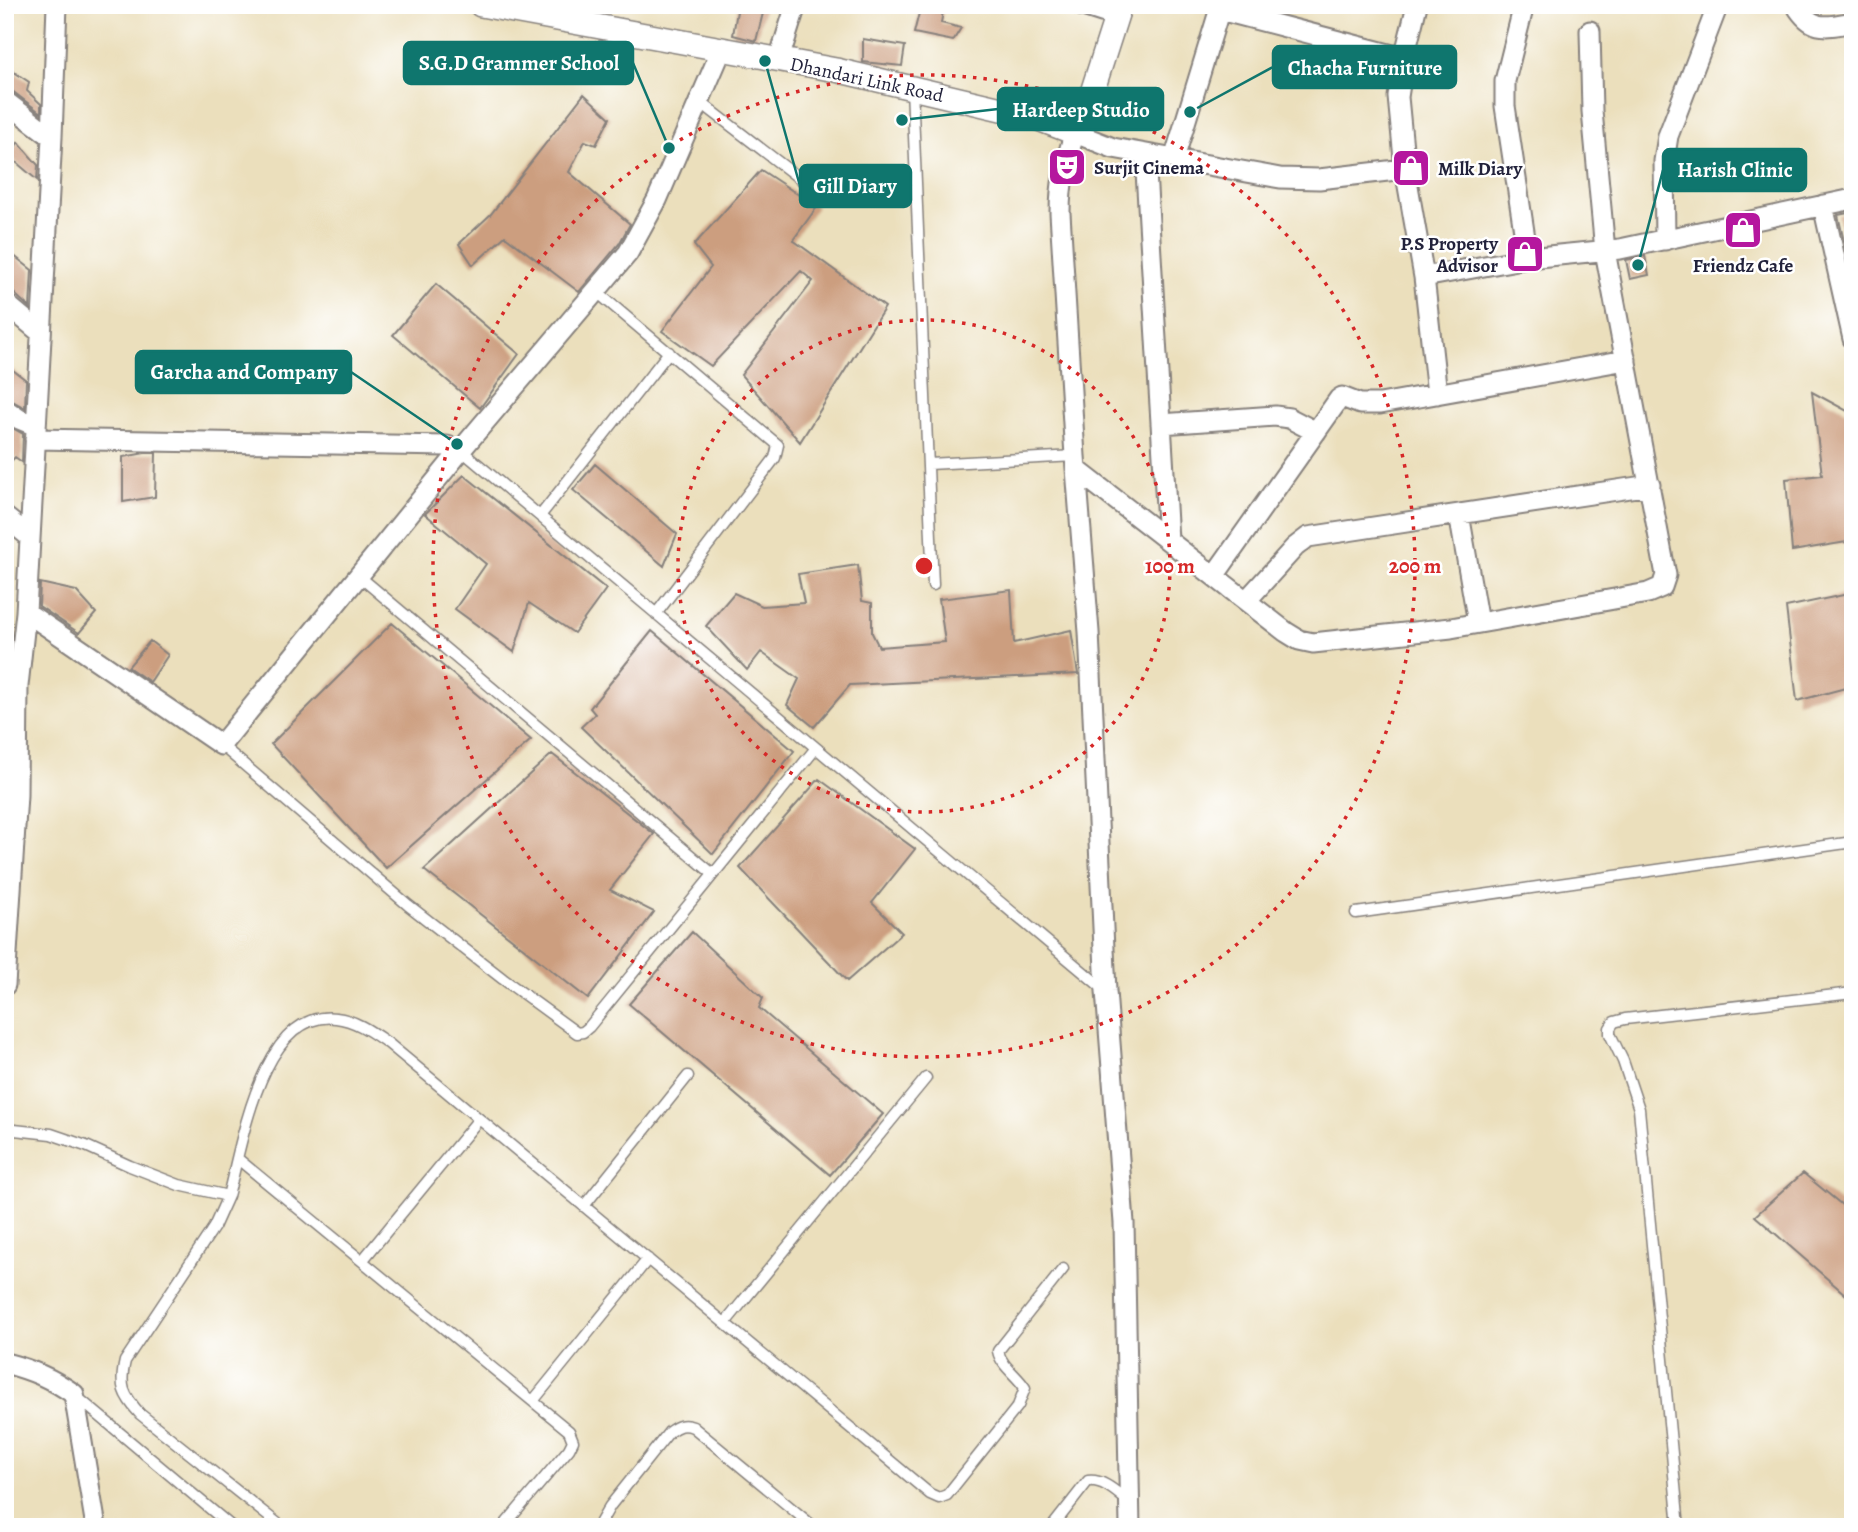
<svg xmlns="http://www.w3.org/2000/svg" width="1858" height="1532" font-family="Alegreya,serif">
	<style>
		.building { fill: #cc9e7f }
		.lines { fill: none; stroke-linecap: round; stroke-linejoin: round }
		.service-casing { stroke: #86807c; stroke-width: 13 }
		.minor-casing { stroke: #86807c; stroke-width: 23 }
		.tertiary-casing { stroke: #86807c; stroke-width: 26 }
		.service { stroke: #fff; stroke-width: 10 }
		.minor { stroke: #fff; stroke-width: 19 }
		.tertiary { stroke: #fff; stroke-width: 23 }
		.ring { fill: none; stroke: #d62828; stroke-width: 3.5; stroke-dasharray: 3.5 7 }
		.labels { text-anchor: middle; stroke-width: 5; stroke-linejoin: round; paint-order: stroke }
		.street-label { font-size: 19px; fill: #22223b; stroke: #fff }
		.poi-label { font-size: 19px; font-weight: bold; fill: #22223b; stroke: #fff; text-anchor: start }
		.centre { fill: #d62828; stroke: #fff; stroke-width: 3.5 }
		.ring-label { font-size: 21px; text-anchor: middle; font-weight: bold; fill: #d62828; stroke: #fff; stroke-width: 5; stroke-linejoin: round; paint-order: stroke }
		.leader { fill: none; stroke: #0f766e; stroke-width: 2.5 }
		.callout-dot { fill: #0f766e; stroke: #fff; stroke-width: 2.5 }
		.callout { fill: #0f766e; stroke: #0f766e; stroke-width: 2.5 }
		.callout-label { font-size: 21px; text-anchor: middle; font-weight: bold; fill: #fff }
	</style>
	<rect width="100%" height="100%" fill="#fff"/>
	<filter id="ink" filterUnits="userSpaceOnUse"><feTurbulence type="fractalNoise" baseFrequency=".0143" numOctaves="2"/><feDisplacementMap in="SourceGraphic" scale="14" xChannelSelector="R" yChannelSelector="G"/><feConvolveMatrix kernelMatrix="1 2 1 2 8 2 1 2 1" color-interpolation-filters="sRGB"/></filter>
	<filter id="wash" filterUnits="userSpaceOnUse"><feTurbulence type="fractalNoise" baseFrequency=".00686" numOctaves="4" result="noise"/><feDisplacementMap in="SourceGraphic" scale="28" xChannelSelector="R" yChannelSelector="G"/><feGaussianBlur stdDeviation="1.57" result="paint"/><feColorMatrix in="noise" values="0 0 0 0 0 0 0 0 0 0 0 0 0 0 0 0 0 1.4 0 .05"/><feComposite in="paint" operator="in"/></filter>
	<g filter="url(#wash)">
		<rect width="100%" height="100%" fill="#ebdfbc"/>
		<g id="blocks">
			<!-- building -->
			<path class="building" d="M738,5H765L756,41L733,35Z
				M921,5H944L941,23L961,28L953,41L914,33Z
				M863,39L905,46L902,66L863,62Z
				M5,66L29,82L27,91L41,104V113L12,91L5,89Z
				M584,94L610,118L596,145L585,141L569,172L630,224L619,244L579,292L505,236L473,265L459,244L491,214Z
				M18,142L38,165L37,180L10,157Z
				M761,170L817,207L793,240L885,307L800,442L741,375L813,281L801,271L711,366L662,331L711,267L694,245Z
				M1853,212V268H1850L1838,215Z
				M13,255L32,270L30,308L5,285V264Z
				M1645,256L1649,275L1630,279L1626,260Z
				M436,284L519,354L480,408L393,335Z
				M5,364L26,380L25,408L5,397Z
				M1812,392L1853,414V541L1792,551L1786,479L1822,475Z
				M5,424L23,434L22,462L15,457L5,468Z
				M145,453H156L155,497L123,502V457Z
				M595,464L677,534L664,566L573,490Z
				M464,475L606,589L574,633L529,603L514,652L455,609L486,564L425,514Z
				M858,565L862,601L872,603V633L879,647L945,642L939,599L1011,590L1014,643L1071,630L1078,674L850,685L814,727L787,705L799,679L761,652L747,670L706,626L734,593L762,606L804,603L798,574Z
				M40,583L76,591L96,613L79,633L39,606Z
				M1853,593V686L1797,701L1786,607Z
				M392,623L531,740L386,868L271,744Z
				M652,631L794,751L713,854L581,727L595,714L590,708Z
				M150,641L168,655L150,682L128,667Z
				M552,754L654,834L610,890L654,912L588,999L424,870Z
				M819,779L915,849L872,903L902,933L847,981L740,868Z
				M692,932L763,998L759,1008L883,1114L830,1175L629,1004Z
				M1803,1173L1853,1214V1301L1755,1216Z"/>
		</g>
	</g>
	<g filter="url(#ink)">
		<use href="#blocks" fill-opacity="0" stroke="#86807c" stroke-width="2"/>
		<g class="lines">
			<defs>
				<path id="service" d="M912,88L933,585
					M699,101L821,195
					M597,292L778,445L775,458L656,614
					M461,450L1106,991
					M929,464L1075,456
					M540,516L669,352
					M359,576L713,874
					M221,745L408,905L503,979L577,1033L583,1032L589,1027L816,748
					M1356,913L1853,842
					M5,1129L51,1134L86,1146L130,1166L179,1185L228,1196C242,1143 262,1009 336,1018C356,1020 373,1033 389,1044L930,1494L939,1498L947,1495L1018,1406L1025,1388C1017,1375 1001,1366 998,1351L1063,1269
					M238,1159L569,1431L573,1441L569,1449L503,1527
					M228,1196L214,1227L125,1361C119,1386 123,1395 140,1414L282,1527
					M584,1206L688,1076
					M362,1261L479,1119
					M725,1323L926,1078
					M77,1397L232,1527
					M533,1401L648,1259
					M598,1527L610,1506L669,1432C677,1426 683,1423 693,1427L814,1527
					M1052,1527L1088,1481C1104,1479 1117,1493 1129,1502
					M1679,1527L1639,1109L1623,1061L1610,1034V1028L1614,1022L1625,1019L1853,993"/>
				<path id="minor" d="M1080,5L1117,17
					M1524,5L1505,81V106L1528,258
					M1796,5C1812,32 1826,27 1853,22
					M1220,10L1404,58
					M779,59L796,5
					M5,101L52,137
					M1145,155L1168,540
					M1174,159L1221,5
					M1405,169L1398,97L1404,58L1417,5
					M1823,205L1853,339
					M1665,240L1664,161L1668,136L1718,5
					M1424,277L1437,394
					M5,303L41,333
					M5,409L19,419L36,426
					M1161,424L1275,416L1289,418L1316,432
					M35,439L447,446L461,450
					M1076,469L1286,632L1299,640L1313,643L1451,628L1648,593L1662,587L1666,575L1605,251L1592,111L1590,31
					M1459,514L1478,623
					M5,517L30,537
					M1214,576L1339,399L1342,397L1360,404H1380L1626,360
					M1246,601L1295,547L1308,537L1650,485
					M26,612L221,745L461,450L628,253L657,200L721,51
					M5,985L17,795L18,686L26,612L52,137L57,5
					M5,1363C32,1370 51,1378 74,1394L96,1527
					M1130,1527L1124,1223L1106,991L1089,632L1075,456L1060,213C1060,184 1065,161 1075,133L1113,148L1280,178L1319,179L1405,169L1424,277L1528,258L1620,249L1853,199"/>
				<path id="tertiary" d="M481,5L836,70L1031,116L1075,133L1088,105L1120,5"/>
			</defs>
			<!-- service casing -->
			<use href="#service" class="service-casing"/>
			<!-- minor casing -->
			<use href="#minor" class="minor-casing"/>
			<!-- tertiary casing -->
			<use href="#tertiary" class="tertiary-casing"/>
			<!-- service -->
			<use href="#service" class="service"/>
			<!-- minor -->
			<use href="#minor" class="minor"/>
			<!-- tertiary -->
			<use href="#tertiary" class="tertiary"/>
		</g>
	</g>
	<!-- distance rings -->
	<g class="ring">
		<circle cx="924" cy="566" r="246"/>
		<circle cx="924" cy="566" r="491"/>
	</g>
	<!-- icons -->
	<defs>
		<symbol id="theatre-square" viewBox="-11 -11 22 22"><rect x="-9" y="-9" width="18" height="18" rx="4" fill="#b5179e" stroke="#fff"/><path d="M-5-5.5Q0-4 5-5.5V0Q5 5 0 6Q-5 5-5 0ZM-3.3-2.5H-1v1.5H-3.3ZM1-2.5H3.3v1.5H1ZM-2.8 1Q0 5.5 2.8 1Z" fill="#fff"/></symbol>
		<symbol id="shop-square" viewBox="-11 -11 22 22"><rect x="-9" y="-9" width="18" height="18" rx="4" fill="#b5179e" stroke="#fff"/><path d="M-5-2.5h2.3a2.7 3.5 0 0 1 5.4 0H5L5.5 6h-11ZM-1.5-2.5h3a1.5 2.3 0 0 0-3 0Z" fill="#fff"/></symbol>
	</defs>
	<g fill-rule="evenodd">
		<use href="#theatre-square" x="1045" y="145" width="44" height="44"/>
		<use href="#shop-square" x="1389" y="146" width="44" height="44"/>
		<use href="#shop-square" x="1721" y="208" width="44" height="44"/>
		<use href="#shop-square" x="1503" y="232" width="44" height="44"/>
	</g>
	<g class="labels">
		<!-- street labels -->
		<g class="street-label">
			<text transform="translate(867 79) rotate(12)" y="7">Dhandari Link Road</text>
		</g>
		<!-- poi labels -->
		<g class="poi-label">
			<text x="1094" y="174">Surjit Cinema</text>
			<text x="1438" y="175">Milk Diary</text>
			<text x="1498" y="250" text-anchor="end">P.S Property<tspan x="1498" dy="22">Advisor</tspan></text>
			<text x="1743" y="272" text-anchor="middle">Friendz Cafe</text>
		</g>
	</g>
	<circle cx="924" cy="566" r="10" class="centre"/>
	<g class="ring-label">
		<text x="1170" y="573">100 m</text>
		<text x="1415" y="573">200 m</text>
	</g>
	<!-- callouts -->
	<path class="leader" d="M669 148L633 63M1190 112L1273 67M902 120L998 109M1638 265L1663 170M765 61L800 186M457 444L351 372"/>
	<g class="callout-dot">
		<circle cx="669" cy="148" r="7"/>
		<circle cx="1190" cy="112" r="7"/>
		<circle cx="902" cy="120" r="7"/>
		<circle cx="1638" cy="265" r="7"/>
		<circle cx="765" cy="61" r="7"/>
		<circle cx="457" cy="444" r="7"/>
	</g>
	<g class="callout">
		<rect x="404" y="42" width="229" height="42" rx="7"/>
		<rect x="1273" y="46" width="183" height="42" rx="7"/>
		<rect x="998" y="88" width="165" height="42" rx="7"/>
		<rect x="1663" y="149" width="143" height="42" rx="7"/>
		<rect x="800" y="165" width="111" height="42" rx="7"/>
		<rect x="136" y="351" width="215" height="42" rx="7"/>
	</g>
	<g class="callout-label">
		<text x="519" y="70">S.G.D Grammer School</text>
		<text x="1365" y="75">Chacha Furniture</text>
		<text x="1081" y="117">Hardeep Studio</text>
		<text x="1735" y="177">Harish Clinic</text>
		<text x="855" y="193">Gill Diary</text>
		<text x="244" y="379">Garcha and Company</text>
	</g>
	<!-- margin -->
	<rect width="1858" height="1532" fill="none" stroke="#fff" stroke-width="28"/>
</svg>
